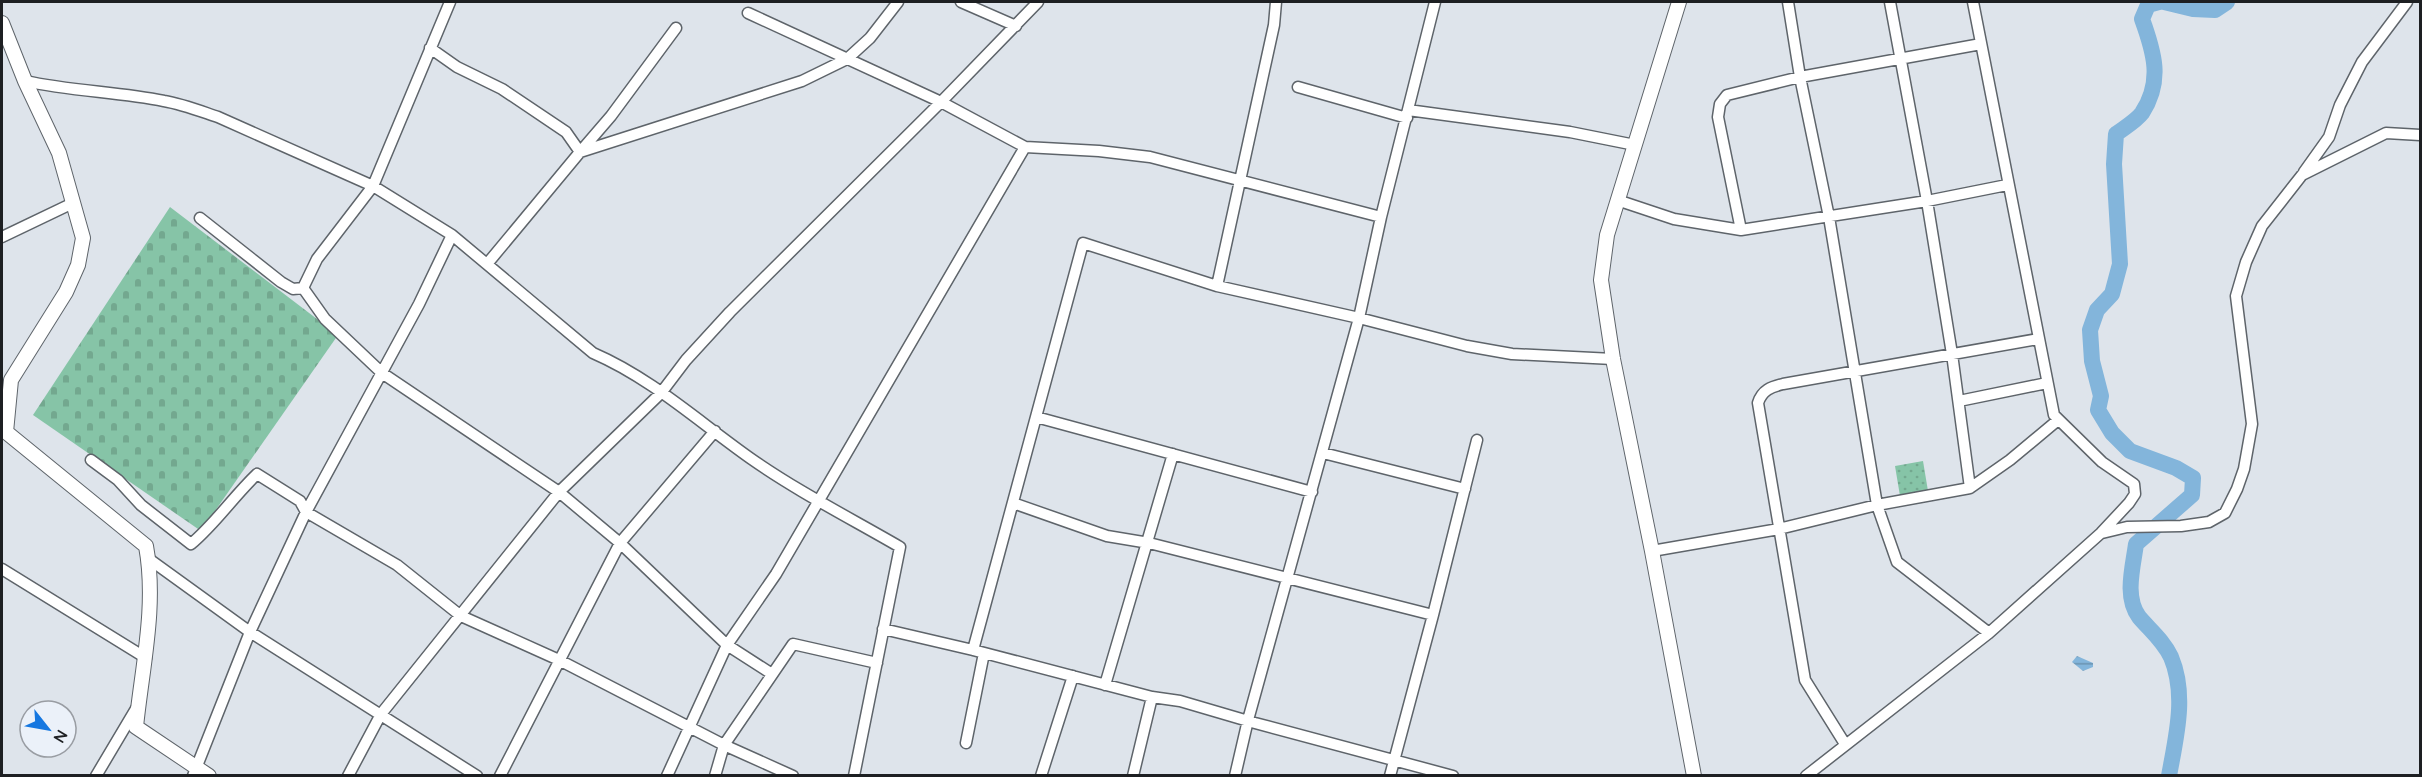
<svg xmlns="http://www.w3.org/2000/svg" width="2422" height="777" font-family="Quicksand,sans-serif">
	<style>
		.cemetery { fill: url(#cemetery-stones) }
		.park { fill: url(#park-dots) }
		.water { fill: url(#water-rules) }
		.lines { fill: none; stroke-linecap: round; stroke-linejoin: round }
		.river { stroke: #83b5db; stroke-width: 16 }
		.minor-casing { stroke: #5e646a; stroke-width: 13 }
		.tertiary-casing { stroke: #5e646a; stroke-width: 16 }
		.minor { stroke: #fff; stroke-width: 10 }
		.tertiary { stroke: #fff; stroke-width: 14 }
	</style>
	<defs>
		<pattern id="cemetery-stones" width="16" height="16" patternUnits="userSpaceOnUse" patternTransform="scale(1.5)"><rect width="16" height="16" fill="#86c4a7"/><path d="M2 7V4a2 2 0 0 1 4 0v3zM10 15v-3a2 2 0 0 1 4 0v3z" fill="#73a88f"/></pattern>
		<pattern id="park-dots" width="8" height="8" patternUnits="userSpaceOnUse" patternTransform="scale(1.5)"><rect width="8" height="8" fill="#86c4a7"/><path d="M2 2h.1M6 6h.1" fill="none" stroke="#73a88f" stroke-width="1.8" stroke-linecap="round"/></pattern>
		<pattern id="water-rules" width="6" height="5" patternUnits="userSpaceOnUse" patternTransform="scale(1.5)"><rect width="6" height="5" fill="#83b5db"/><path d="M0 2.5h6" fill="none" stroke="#6b93b1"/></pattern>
	</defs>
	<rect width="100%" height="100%" fill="#dee4eb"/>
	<!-- cemetery -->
	<path class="cemetery" d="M170,207L338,335L201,531L33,415Z"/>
	<!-- park -->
	<path class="park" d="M1923,461L1928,491L1900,496L1895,466Z"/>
	<!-- water -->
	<path class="water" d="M2077,656L2093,663V667L2083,671L2072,662Z"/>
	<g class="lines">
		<!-- river -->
		<path class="river" d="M2159,2L2148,5L2142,19C2154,52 2163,81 2142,113C2136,121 2124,128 2116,134L2114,164L2120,264L2112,294L2097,310L2090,330L2092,361L2101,396L2098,410L2112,433L2130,451L2176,468L2193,478L2192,495L2136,544C2133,567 2124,597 2139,617C2150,630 2163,640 2171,657C2187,695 2176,737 2169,776
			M2164,2L2193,9L2215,10L2227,2"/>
		<defs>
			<path id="minor" d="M450,2L373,186L317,259L303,288L325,319L382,373L559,492L620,543L727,645L772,674
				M961,2L1016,26
				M1276,2L1274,25L1217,286L1359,318L1467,346L1512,354L1613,359
				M1788,2L1800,77L1829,217L1877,505L1897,562L1989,633
				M748,13L941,102L1025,147L1099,151L1150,157L1381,217
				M430,48L457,67L502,89L566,132L580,152L611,116L676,28
				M25,81C71,91 118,92 164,101C182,104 200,111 218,117L373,186L452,235L593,353C651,378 699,422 750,458C797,491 850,518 900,547L854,776
				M1298,87L1407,118
				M1408,110L1570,132L1635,145
				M2304,172L2329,137L2340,105L2362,62L2407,2
				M1617,200L1674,219L1741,230L1927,201L2007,185
				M200,218L281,282L293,289L303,288
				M1741,230L1718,117L1720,104L1727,95L1800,77L1981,44
				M2,237L73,203
				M487,264L580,152L802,81L847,59L870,38L898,2
				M1959,401L2047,383
				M1036,417L1312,492
				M1323,453L1465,489
				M91,460L118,480L141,505L191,544C215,524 233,497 257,474L300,501L306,512L397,565L461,616L559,660L724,745L793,776
				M1970,488L2010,460L2058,420
				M1013,503L1107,536L1149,543L1433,615
				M2102,533L2127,527L2181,526L2209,522L2225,513L2237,489L2244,469L2252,424L2236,296L2246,262L2262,226L2302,175L2386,133L2420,135
				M1652,551L1779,529L1877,505L1970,488L1952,354L1927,201L1890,2
				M149,559L250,632L477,776
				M2,569L146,658
				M883,629L973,650L1152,697L1180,701L1255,723L1453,776
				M973,650L1083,243L1217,286
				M1105,685L1173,454
				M966,743L984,653
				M1845,744L1805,680L1758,403C1762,390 1771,387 1783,384L2038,339
				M96,776L137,707
				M193,776L250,632L306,512L419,304L452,235
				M348,776L381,714L559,492L661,393L686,360L730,312L941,102L1038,2
				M500,776L620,543L715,431
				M667,776L727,645L776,574L1025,147
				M715,776L724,745L793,644L877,663
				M1041,776L1073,676
				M1133,776L1152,697
				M1235,776L1248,720L1359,318L1381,217L1435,2
				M1390,776L1433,615L1477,440
				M1806,776L1989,633L2101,533L2129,503L2135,494L2134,484L2102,462L2054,415L1973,2"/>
			<path id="tertiary" d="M1679,2L1607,235L1601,280L1613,359L1652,551L1694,776
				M2,23L25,81L59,153L83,238L78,265L66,292L11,380L6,432L146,546C157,606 142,667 136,727L209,776"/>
		</defs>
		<!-- minor casing -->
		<use href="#minor" class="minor-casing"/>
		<!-- tertiary casing -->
		<use href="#tertiary" class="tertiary-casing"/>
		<!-- minor -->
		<use href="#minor" class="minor"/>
		<!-- tertiary -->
		<use href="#tertiary" class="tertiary"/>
	</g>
	<!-- border -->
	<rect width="2422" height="777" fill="none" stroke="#1d1f22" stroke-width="6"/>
	<!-- north arrow -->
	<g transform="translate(48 729) rotate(121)"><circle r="28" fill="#ebf1f9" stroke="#999da3" stroke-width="1.5"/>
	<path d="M0-4.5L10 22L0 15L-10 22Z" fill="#1577e0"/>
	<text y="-9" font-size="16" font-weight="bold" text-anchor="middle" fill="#1d1f22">N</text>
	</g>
</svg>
